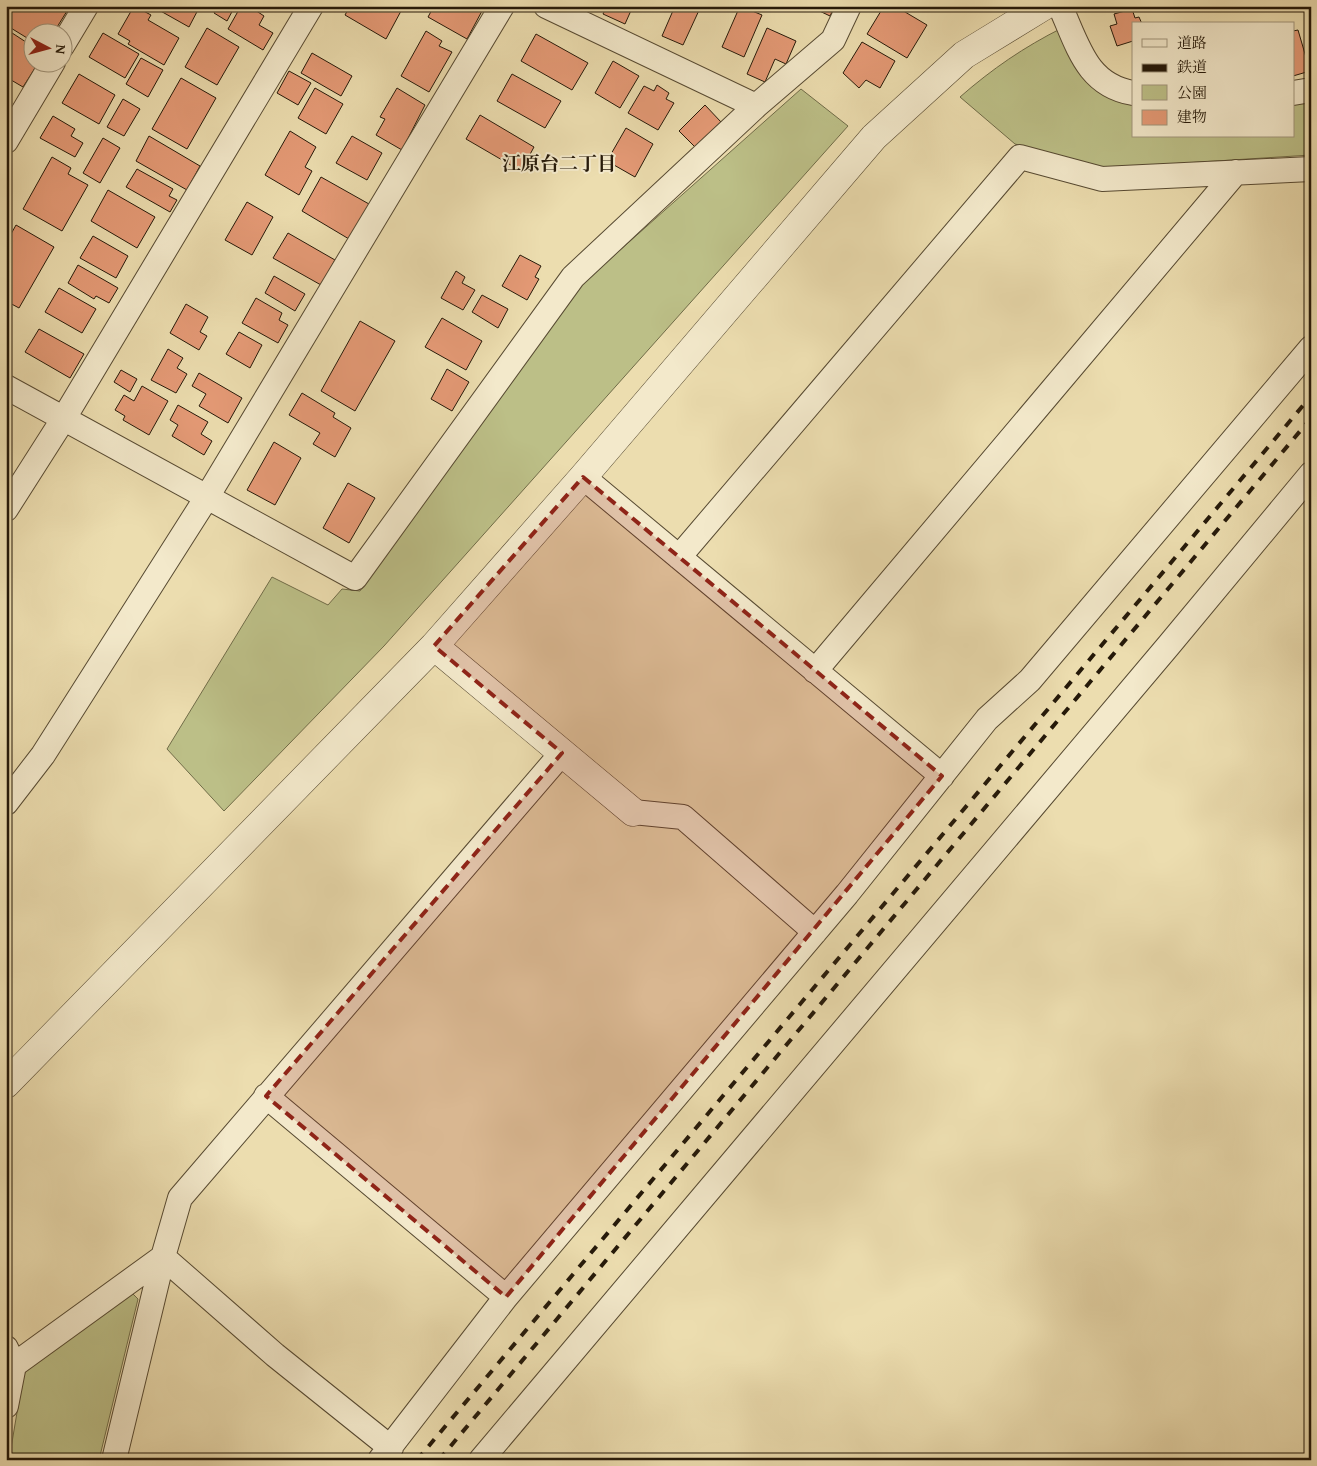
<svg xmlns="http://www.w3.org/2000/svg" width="1317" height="1466" font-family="'Gentium Book Plus','Noto Serif JP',serif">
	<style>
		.green { fill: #bcbf87; stroke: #706c48 }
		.building { fill: #e59a76; stroke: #251909 }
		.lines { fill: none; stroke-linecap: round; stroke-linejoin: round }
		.minor-casing { stroke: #574a32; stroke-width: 26 }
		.tertiary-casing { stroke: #574a32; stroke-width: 29 }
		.minor { stroke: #f3e9cb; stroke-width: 24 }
		.tertiary { stroke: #f3e9cb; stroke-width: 28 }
		.rail { stroke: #251909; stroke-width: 4; stroke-dasharray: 9 9; stroke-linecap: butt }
		.marked { fill: #8f2418; fill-opacity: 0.2; stroke: #8f2418; stroke-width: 4; stroke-dasharray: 10 6; stroke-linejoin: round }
		.labels { text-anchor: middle; stroke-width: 4; stroke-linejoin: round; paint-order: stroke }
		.neighbourhood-label { font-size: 19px; font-weight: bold; fill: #251909; stroke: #f3e9cb }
	</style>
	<rect width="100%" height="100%" fill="#ecddaf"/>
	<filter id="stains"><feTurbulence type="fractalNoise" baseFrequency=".004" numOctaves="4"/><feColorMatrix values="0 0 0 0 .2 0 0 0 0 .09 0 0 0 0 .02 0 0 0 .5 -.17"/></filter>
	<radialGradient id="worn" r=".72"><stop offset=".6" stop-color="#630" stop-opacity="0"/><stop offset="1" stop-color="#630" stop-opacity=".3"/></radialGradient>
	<!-- green -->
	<path class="green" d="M1062,28C1079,65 1087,98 1133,103V136H1293V100L1311,98V155L1105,168L1015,144L960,97C992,69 1024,47 1062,28Z
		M801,89L848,126L384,646L224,811L167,749L272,577L328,605L342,589L360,591L583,283Z
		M131,1292L138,1299L99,1460H9L23,1377L29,1364Z"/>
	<!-- building -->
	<path class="building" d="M6,6H60L67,11L54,32H32V41L6,25Z
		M134,6L151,15L148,20L179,38L164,65L128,44L130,41L118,34Z
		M158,6H200L189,27L157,9Z
		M218,6H235L227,21L214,13Z
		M241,6H249L264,16L259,25L273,33L263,50L228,29Z
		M350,6H393L401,11L386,39L345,15Z
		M434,6H475L482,11L467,39L428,17Z
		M607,6H633L625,24L603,14Z
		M675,6H701L683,45L662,36Z
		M740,6L762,15L744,57L722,47Z
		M809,6H835L830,16Z
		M884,6H895L927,25L907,58L867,34Z
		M1132,9L1135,18L1139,17L1142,24H1133V41L1117,46L1110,26L1117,24L1114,14Z
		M207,28L239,47L217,85L185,67Z
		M767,28L796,41L786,64L775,59L765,82L747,74Z
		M6,29L32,46V62H39L23,87L6,77Z
		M1298,30L1310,71L1293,76V31Z
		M426,31L442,41L439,46L452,52L429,92L401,76Z
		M103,33L139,54L125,78L89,57Z
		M536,34L588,63L572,90L521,61Z
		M862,42L895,61L880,88L866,80L859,88L843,73Z
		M312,53L352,76L341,96L301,73Z
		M141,58L163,70L148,97L126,84Z
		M613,61L639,76L620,108L595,93Z
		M289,71L311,83L298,105L277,93Z
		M79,74L115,95L99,124L62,103Z
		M512,74L561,101L545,128L497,101Z
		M181,78L216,98L187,149L152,129Z
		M657,85L669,93L666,99L674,103L658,130L628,113L644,86L654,91Z
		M315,88L343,104L326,134L298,118Z
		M397,88L425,105L402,150L376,135L385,119L380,117Z
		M123,99L140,109L124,136L107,127Z
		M705,105L721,122L695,147L679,131Z
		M480,115L534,147L521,171L466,139Z
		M53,116L75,129L71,136L83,143L75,157L40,138Z
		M626,128L653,144L635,177L607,161Z
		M290,131L316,147L305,167L312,171L299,195L265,175Z
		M149,136L200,166L187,190L136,161Z
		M352,136L382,153L367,180L336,163Z
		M103,138L120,148L100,183L83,173Z
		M52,157L71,168L68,174L88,185L62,231L23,209Z
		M137,169L173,189L169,196L177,200L170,212L126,187Z
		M321,177L369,204L349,239L302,211Z
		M108,190L155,217L137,248L91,221Z
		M247,202L273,217L252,255L225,240Z
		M16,225L54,247L19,308L6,301V243Z
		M288,233L335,260L321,285L273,258Z
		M93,236L128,256L116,278L80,258Z
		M520,255L541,266L535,277L539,279L527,300L502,286Z
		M78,265L118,288L109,303L96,296L94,299L68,283Z
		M456,271L465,277L462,283L475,290L463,310L441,298Z
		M274,276L305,294L295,311L265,293Z
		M59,288L96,309L82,333L45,312Z
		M482,295L508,309L498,328L472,312Z
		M256,298L282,313L279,320L288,325L278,343L242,323Z
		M186,304L208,317L200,332L207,336L199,350L170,333Z
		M442,318L482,341L466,370L425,347Z
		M360,321L395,341L355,411L321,391Z
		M39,329L84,354L70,378L25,352Z
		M239,332L262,345L250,368L226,354Z
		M168,349L183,358L177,368L187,374L176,393L151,380Z
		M447,369L469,382L452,411L431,399Z
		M121,370L137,379L130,392L114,382Z
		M199,373L242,398L228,423L199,406L206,394L192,386Z
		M142,386L168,401L149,435L123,420L125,416L115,410L124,395L134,401Z
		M302,393L335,413L333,417L351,428L335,457L313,444L320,433L289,415Z
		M178,405L208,422L201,434L212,441L204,455L172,436L178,425L170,420Z
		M274,442L301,458L275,505L247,490Z
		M348,483L375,498L349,543L323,528Z"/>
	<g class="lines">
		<defs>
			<path id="minor" d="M546,6L756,106
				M1060,6C1078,45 1086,85 1133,93
				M62,46L86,6
				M1293,93L1311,90
				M6,141L53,62
				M6,387L355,578L573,277L756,106L833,40L849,6
				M583,477L942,776
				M6,509L64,418L311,6
				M679,557L1020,157L1102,179L1311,169
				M815,671L1236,172
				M6,803L43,755L207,497L502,6
				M633,812L683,817L815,932
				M266,1096L506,1297
				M6,1348L14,1365L6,1406
				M6,1368L14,1365L163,1257L275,1355L391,1448
				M114,1460L163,1257L180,1198L562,753
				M380,1460L506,1297L847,894L987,719L1030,680L1311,348
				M481,1460L1169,645L1311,474"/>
			<path id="tertiary" d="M434,646L633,812
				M6,1084L434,646L583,477L874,137L964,55L1044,6"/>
		</defs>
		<!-- minor casing -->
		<use href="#minor" class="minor-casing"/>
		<!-- tertiary casing -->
		<use href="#tertiary" class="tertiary-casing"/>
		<!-- minor -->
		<use href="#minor" class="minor"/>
		<!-- tertiary -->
		<use href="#tertiary" class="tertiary"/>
		<!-- rail -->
		<path class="rail" d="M417,1460L1311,396
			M439,1460L1311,418"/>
	</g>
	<!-- marked area -->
	<path class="marked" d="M583,477L942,776L506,1297L266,1096L562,753L434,646Z"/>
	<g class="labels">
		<!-- neighbourhood labels -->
		<g class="neighbourhood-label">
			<text x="559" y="170">江原台二丁目</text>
		</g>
	</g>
	<!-- margin -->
	<rect width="1317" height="1466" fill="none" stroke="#ecddaf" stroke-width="25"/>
	<rect x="8" y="8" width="1302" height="1451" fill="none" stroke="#251909" stroke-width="2.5"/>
	<rect x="12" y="12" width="1292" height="1441" fill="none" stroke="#251909"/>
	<!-- legend -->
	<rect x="1132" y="22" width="162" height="115" fill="#f3e9cb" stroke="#a1967d"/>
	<rect x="1142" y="39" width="25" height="8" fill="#f3e9cb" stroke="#a1967d"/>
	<text x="1177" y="48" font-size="15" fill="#251909">道路</text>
	<rect x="1142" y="64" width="25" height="8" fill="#251909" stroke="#a1967d"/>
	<text x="1177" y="72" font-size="15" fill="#251909">鉄道</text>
	<rect x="1142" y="85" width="25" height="15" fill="#bcbf87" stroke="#a1967d"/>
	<text x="1177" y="98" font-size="15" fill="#251909">公園</text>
	<rect x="1142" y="110" width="25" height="15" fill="#e59a76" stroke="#a1967d"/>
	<text x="1177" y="122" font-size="15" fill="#251909">建物</text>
	<!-- north arrow -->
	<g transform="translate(48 48) rotate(96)"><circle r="24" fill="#f3e9cb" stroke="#a1967d"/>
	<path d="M0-4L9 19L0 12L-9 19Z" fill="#8f2418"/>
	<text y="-8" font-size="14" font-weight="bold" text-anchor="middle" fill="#251909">N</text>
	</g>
	<rect width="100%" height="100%" filter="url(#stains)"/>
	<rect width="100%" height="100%" fill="url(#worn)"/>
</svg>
